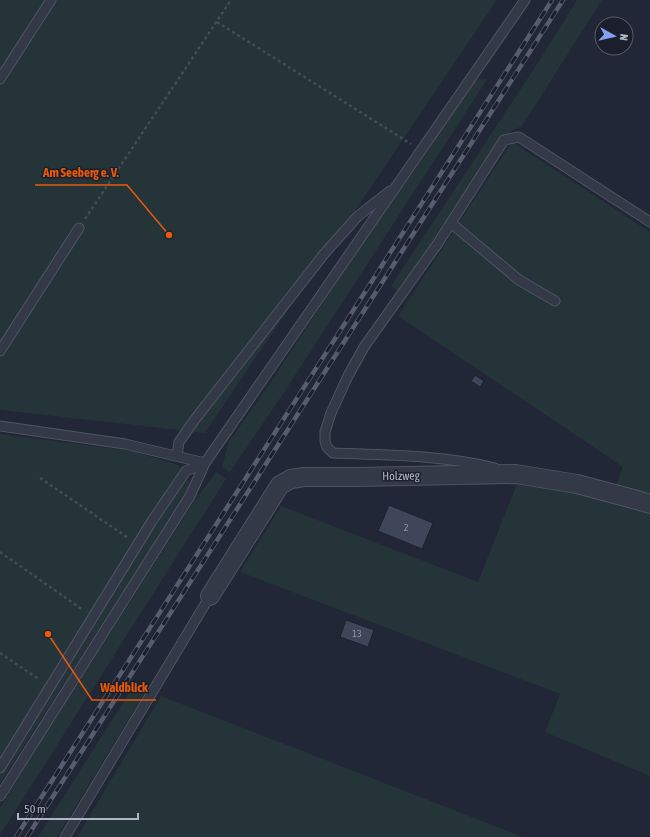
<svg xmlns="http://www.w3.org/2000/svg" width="650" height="837" font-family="'Asap Condensed',sans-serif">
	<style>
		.green { fill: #243438 }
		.building { fill: #3f4659; stroke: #1c212d }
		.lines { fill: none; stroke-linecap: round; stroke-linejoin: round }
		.service-casing { stroke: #4f5462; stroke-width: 11 }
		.minor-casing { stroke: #4f5462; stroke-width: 20 }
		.path { stroke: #404f55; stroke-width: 2.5; stroke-dasharray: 3 3; stroke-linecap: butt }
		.service { stroke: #343947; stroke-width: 9 }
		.minor { stroke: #343947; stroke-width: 18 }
		.rail-casing { stroke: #565d6e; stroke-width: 4.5 }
		.rail { stroke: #1a1f2b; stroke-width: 3; stroke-dasharray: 9; stroke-linecap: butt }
		.labels { text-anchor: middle; stroke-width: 3; stroke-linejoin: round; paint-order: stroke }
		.number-label { font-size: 10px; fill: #9398a9 }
		.street-label { font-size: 12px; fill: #afb4c4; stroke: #1a1f2b }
		.leader { fill: none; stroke: #e8590c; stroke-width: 1.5 }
		.callout-dot { fill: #e8590c; stroke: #1a1f2b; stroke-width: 1.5 }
		.callout-label { font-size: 13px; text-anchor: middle; font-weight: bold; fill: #e8590c; stroke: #1a1f2b; stroke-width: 3; stroke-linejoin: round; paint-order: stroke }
	</style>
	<rect width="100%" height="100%" fill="#212736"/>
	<!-- green -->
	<path class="green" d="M0,0H497L205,433L0,410Z
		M577,0H602L522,126L513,130L501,139L398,292L391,286L539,61Z
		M477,78L486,79V81L285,391L230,472L222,467L229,441L258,401L383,212L415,170Z
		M512,142L650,232V776L545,732L560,694L240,572L281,506L478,582L518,481L615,487L623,467L398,316Z
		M0,434L133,451L178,465L192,486L0,783Z
		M216,472L226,479L0,835V808L39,744L195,500Z
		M136,682L147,689L57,837H38Z
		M161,696L523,837H77Z"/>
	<!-- building -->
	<path class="building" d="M475,375L484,381L480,387L471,381Z
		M389,505L433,523L422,549L378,531Z
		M346,620L374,630L368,647L340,637Z"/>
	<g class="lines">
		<defs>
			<path id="service" d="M0,79L51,0
				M451,223L519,280L555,301
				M0,351L79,228
				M0,426L125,444L205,463
				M177,456L179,442L196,418L324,254L358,216L390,191
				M495,468C444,455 386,455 333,453L327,447L325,441V432L331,413L348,376L364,347L438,243L504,140L519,137L650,222
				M0,768L152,521L186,471L205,463
				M0,796L190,496L205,463L525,0
				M65,837L210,596"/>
			<path id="minor" d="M210,596L280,485L291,479L304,477H355L516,474L577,484L637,500L650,504"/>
		</defs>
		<!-- service casing -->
		<use href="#service" class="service-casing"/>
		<!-- minor casing -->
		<use href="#minor" class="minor-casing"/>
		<!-- path -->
		<path class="path" d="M217,22L411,144
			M85,219L231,0
			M40,478L127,537
			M0,552L83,610
			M0,653L40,680"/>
		<!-- service -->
		<use href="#service" class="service"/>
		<!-- minor -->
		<use href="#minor" class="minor"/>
		<defs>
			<path id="rail" d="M16,837L552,0
				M27,837L563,0"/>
		</defs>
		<!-- rail casing -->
		<use href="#rail" class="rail-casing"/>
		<!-- rail -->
		<use href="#rail" class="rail"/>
	</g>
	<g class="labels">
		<!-- number labels -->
		<g class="number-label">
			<text x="406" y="531">2</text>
			<text x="357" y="637">13</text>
		</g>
		<!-- street labels -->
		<g class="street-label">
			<text transform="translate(401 476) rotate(-1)" y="4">Holzweg</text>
		</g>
	</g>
	<!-- callouts -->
	<path class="leader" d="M169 235L127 185H35M48 634L92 700H156"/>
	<g class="callout-dot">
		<circle cx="169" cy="235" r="4"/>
		<circle cx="48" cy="634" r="4"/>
	</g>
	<g class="callout-label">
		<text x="81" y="177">Am Seeberg e. V.</text>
		<text x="124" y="692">Waldblick</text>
	</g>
	<!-- north arrow -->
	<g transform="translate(614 36) rotate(98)"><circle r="19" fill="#1a1f2b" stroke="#565b68"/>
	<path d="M0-3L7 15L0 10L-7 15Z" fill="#85a0f2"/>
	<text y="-6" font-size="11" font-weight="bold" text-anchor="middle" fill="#afb4c4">N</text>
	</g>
	<!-- scale -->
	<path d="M18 813v6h120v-6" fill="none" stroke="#afb4c4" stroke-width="2"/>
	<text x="24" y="813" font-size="12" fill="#afb4c4" stroke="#1a1f2b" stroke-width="3" paint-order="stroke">50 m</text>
</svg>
